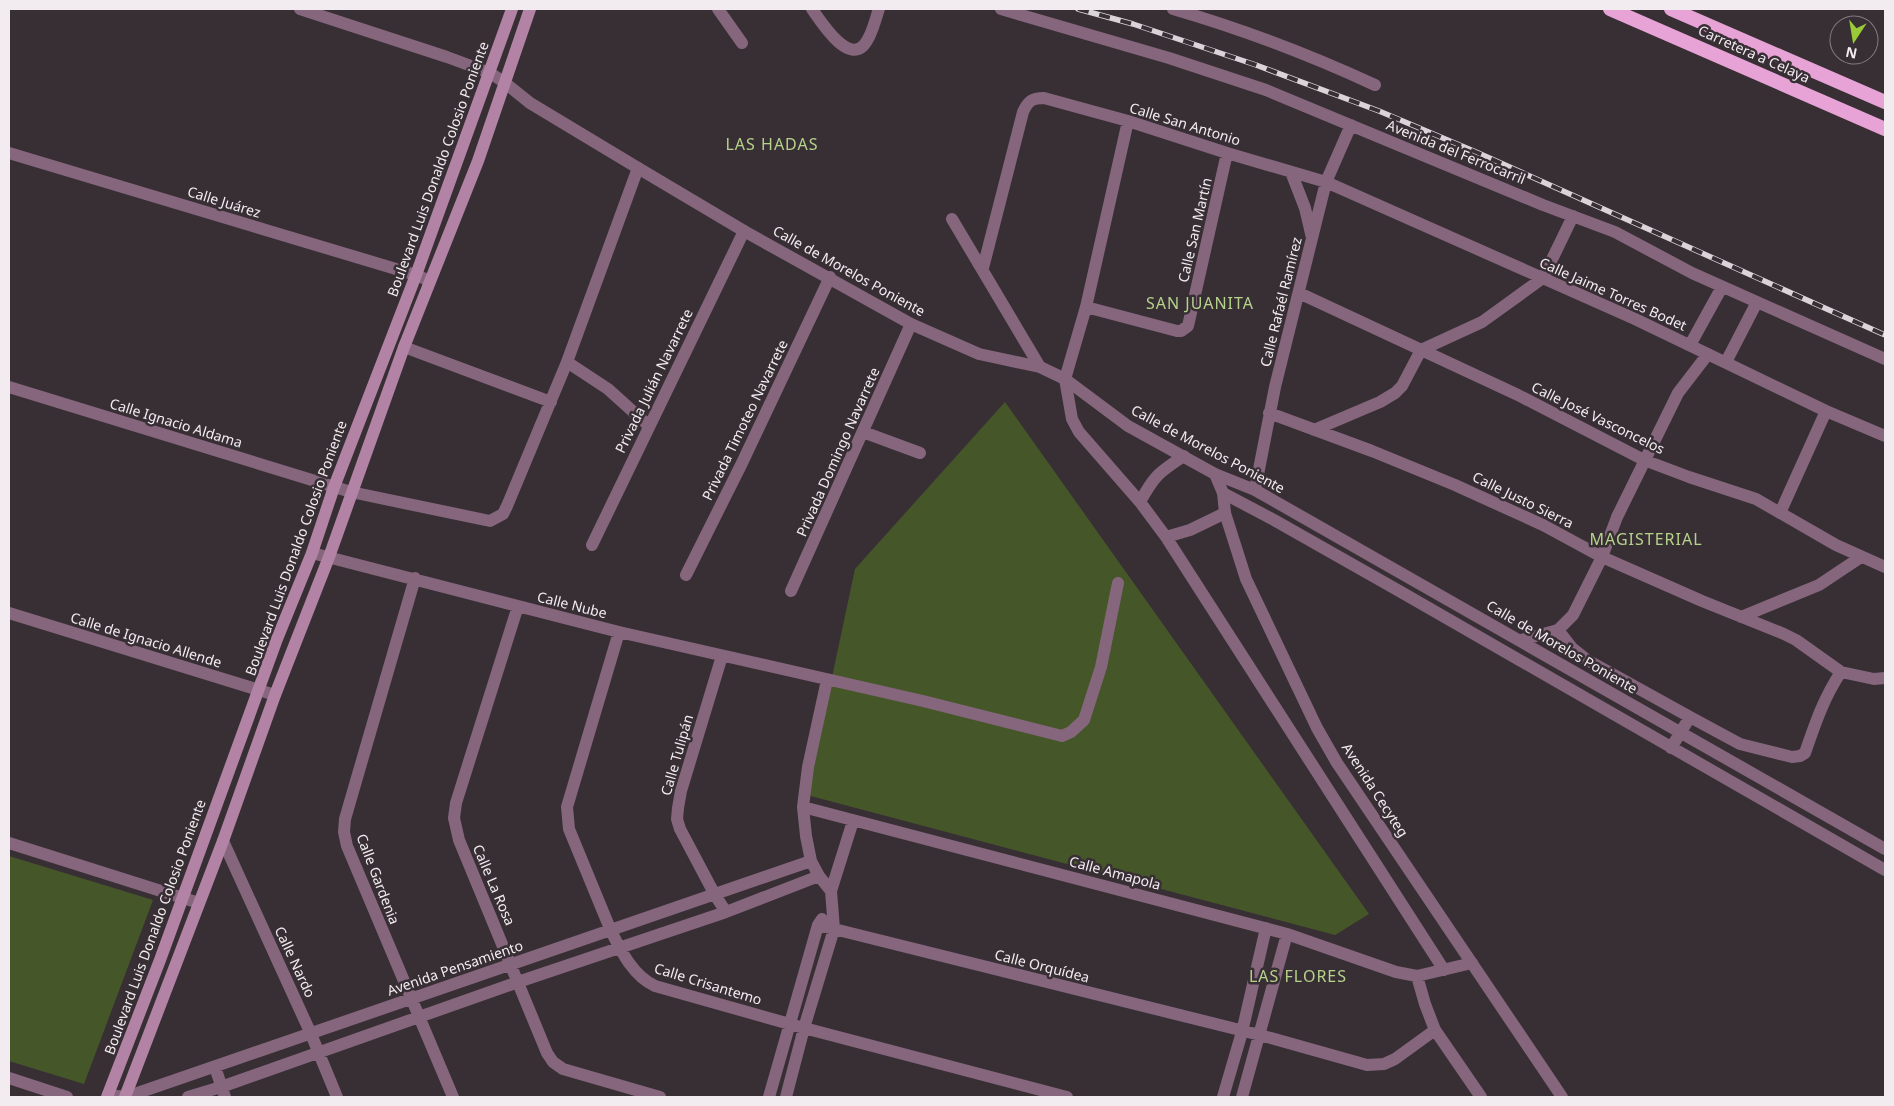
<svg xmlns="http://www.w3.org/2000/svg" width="1894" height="1106" font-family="'Noto Sans',sans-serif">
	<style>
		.green { fill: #455729 }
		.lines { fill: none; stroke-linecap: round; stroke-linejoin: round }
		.minor { stroke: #85667d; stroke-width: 12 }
		.tertiary { stroke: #85667d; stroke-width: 12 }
		.secondary { stroke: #b383a6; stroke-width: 12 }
		.trunk { stroke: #e7a2d6; stroke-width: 14 }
		.rail-casing { stroke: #dad3d8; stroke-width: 5.5 }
		.rail { stroke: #382f35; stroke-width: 4; stroke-dasharray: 11; stroke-linecap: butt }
		.labels { text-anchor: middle; stroke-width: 5; stroke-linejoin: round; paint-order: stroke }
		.street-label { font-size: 14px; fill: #f2ecf0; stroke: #382f35 }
		.quarter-label { font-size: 16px; letter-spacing: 1px; fill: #b5d28b; stroke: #382f35 }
	</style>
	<rect width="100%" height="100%" fill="#382f35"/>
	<!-- green -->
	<path class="green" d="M1005,402L1369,914L1335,935L807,795L855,569Z
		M9,856L153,900L84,1084L9,1061Z"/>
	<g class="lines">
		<!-- minor -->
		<path class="minor" d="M300,9L447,57L490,73
			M718,9L742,43
			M812,9C820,20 847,64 864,45C872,36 875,20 879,9
			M1001,9L1169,58L1266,90L1543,205L1615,232L1692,273L1885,359
			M1173,9C1242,29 1310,55 1375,85
			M1128,121L1086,307L1065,379L1072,419L1079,432L1140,502L1166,537L1444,970
			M9,153L416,275L430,281
			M1291,172L1305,208L1312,238
			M952,219L1040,367
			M983,268L1023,112C1028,101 1032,98 1044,98L1128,121L1227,153L1326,182L1635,319L1826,411L1885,436
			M1299,293L1518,395L1644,460L1689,477L1756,499L1836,545L1885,567
			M1086,307L1177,331H1181L1188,326L1227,153
			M1690,345L1722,287
			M404,347L551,402
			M567,362L608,389L649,426
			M1726,362L1757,302
			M9,387L351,492L490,521L503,514L507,506L567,362L638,168
			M1269,413L1372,451L1455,485L1543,525L1602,557L1702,601L1784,634L1796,640L1841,672C1824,697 1815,724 1805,753L1800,756L1792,757L1740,744L1690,717L1671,748
			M1314,430L1380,402L1395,393L1402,386L1421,350L1482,322L1543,278L1573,216
			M863,432L920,453
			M1215,474L1255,490L1885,849
			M1255,490L1275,387L1326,182L1351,125
			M1223,493L1274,520L1401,592L1885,870
			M1140,502C1154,476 1159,472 1184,456
			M1780,513L1826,411
			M1166,537L1190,530L1225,513
			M592,545L744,231
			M312,553L619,632L923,701L1062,736L1071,732L1084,720L1101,667L1118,583
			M686,575L742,463L830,277
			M415,578L345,819L344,832L347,846L453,1097
			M791,591L911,324
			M518,606L456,803L454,818L459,840L547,1053L553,1062L563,1069L660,1097
			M9,613L275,695
			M1741,617L1819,585L1861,557
			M1558,630L1572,648L1587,660L1690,717
			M619,632L567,807L569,829L611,931C621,951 633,976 655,986L804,1028L1067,1097
			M1521,640L1558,630L1573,615L1602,557L1617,517L1678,393L1708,354
			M722,656L681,791L678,808L677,819L680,829L715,895L726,912
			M1841,672L1874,679L1885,678
			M803,807L1287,934L1396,972L1417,976L1472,963
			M223,841L311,1034L337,1097
			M9,843L199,903
			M831,891L853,821
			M818,925L1260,1035L1367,1065L1384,1064L1395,1059L1435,1030
			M1417,976L1425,1004L1435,1030L1481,1097
			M215,1067L225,1097
			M9,1078L67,1097
			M108,1095L126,1097L811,861
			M188,1097L221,1087L518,982L726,912L819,876
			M769,1097L818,925L822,919
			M786,1097L804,1028L834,929L831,891L819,876L811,861L806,836L803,807L808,767L827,680
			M1223,1097L1242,1032L1266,928
			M1242,1097L1287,934"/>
		<!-- tertiary -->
		<path class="tertiary" d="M490,73L504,82L530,103L638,168L744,231L911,324L979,354L1040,367L1065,379L1128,426L1215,474L1223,493L1225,513L1246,579L1317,728L1337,763L1562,1097"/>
		<!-- secondary -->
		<path class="secondary" d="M107,1097L160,960L277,639L312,553L334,487L416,275L512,9
			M125,1097L223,841L275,695L329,557L404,347L478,161L530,9"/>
		<!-- trunk -->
		<path class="trunk" d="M1610,9L1885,129
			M1671,9L1885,102"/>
		<defs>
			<path id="rail" d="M1078,9L1133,24L1256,65L1379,111L1476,152L1885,335"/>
		</defs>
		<!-- rail casing -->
		<use href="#rail" class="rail-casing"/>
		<!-- rail -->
		<use href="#rail" class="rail"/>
	</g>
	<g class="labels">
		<!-- street labels -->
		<g class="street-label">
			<text transform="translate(1754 54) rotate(24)" y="5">Carretera a Celaya</text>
			<text transform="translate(1185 124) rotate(17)" y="5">Calle San Antonio</text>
			<text transform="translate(1456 152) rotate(22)" y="5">Avenida del Ferrocarril</text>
			<text transform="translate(438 169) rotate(-70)" y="5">Boulevard Luis Donaldo Colosio Poniente</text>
			<text transform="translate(224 202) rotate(17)" y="5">Calle Juárez</text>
			<text transform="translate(1195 230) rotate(-77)" y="5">Calle San Martín</text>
			<text transform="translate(849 271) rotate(29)" y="5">Calle de Morelos Poniente</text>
			<text transform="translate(1613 294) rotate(24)" y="5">Calle Jaime Torres Bodet</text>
			<text transform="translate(1281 302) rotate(-76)" y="5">Calle Rafaél Ramírez</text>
			<text transform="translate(654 381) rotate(-64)" y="5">Privada Julián Navarrete</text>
			<text transform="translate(1598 418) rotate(26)" y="5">Calle José Vasconcelos</text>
			<text transform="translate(745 420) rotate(-64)" y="5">Privada Timoteo Navarrete</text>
			<text transform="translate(176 423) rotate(17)" y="5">Calle Ignacio Aldama</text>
			<text transform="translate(1208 449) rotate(28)" y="5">Calle de Morelos Poniente</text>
			<text transform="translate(838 452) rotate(-66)" y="5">Privada Domingo Navarrete</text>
			<text transform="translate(1523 500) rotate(26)" y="5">Calle Justo Sierra</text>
			<text transform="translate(296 548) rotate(-70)" y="5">Boulevard Luis Donaldo Colosio Poniente</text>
			<text transform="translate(572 605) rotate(14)" y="5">Calle Nube</text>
			<text transform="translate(146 640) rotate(17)" y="5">Calle de Ignacio Allende</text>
			<text transform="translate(1562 647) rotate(30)" y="5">Calle de Morelos Poniente</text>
			<text transform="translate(677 755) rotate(-74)" y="5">Calle Tulipán</text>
			<text transform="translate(1375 790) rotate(57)" y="5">Avenida Cecyteg</text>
			<text transform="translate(1115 873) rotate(15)" y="5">Calle Amapola</text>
			<text transform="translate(378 879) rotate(69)" y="5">Calle Gardenia</text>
			<text transform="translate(494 885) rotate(67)" y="5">Calle La Rosa</text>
			<text transform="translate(155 927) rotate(-70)" y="5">Boulevard Luis Donaldo Colosio Poniente</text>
			<text transform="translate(295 962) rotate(65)" y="5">Calle Nardo</text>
			<text transform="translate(1042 966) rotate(14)" y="5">Calle Orquídea</text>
			<text transform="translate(455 968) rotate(-19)" y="5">Avenida Pensamiento</text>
			<text transform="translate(708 984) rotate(17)" y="5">Calle Crisantemo</text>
		</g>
		<!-- quarter labels -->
		<g class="quarter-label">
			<text x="772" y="150">LAS HADAS</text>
			<text x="1200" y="309">SAN JUANITA</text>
			<text x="1646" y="545">MAGISTERIAL</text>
			<text x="1298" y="982">LAS FLORES</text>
		</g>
	</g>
	<!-- border -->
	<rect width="1894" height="1106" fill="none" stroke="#f2ecf0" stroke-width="20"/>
	<!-- north arrow -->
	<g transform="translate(1854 40) rotate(192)"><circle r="24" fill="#382f35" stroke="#827b80"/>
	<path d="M0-4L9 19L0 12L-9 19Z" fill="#99cb36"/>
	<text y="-8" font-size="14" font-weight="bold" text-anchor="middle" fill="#f2ecf0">N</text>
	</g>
</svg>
